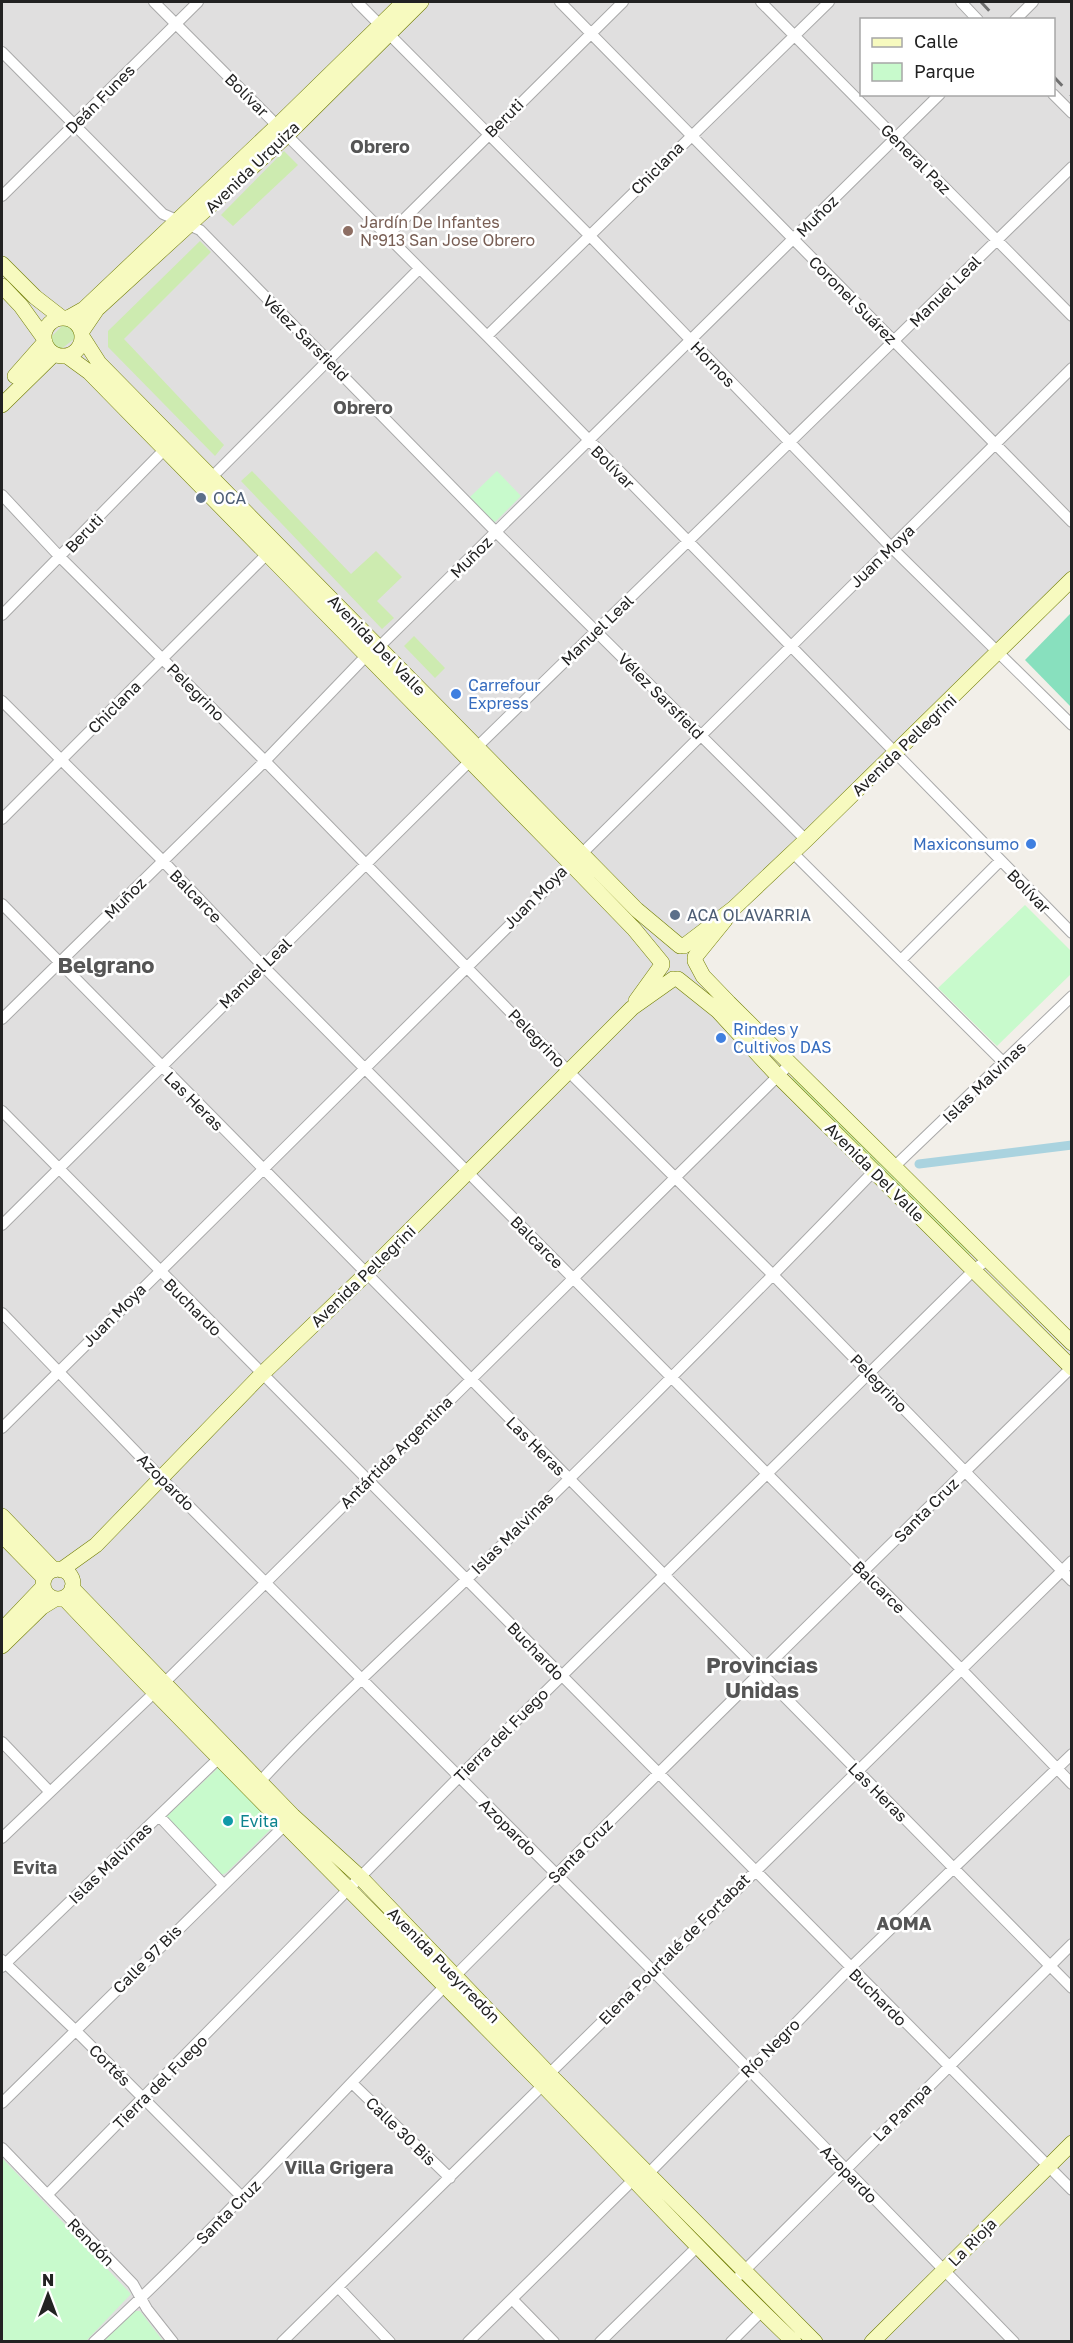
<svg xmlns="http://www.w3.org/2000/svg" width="1073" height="2343" font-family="'Golos Text',sans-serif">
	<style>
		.residential { fill: #e0dfdf; fill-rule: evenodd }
		.grass { fill: #cdebb0 }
		.park { fill: #c8facc }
		.pitch { fill: #88e0be }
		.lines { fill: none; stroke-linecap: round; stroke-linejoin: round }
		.canal { stroke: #aad3df; stroke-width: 9 }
		.minor-casing { stroke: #a9a9a9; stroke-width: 12 }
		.secondary-casing { stroke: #707d05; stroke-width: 16 }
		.minor { stroke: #fff; stroke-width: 10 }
		.secondary { stroke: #f7fabf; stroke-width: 15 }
		.rail { stroke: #707070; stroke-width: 3; stroke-dasharray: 12 12; stroke-linecap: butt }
		.education-dot { fill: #8d6e63; stroke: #fff; stroke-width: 2 }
		.service-dot { fill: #5c6f8a; stroke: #fff; stroke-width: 2 }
		.shop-dot { fill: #3f7fe0; stroke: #fff; stroke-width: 2 }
		.culture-dot { fill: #0f9aa8; stroke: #fff; stroke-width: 2 }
		.labels { text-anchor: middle; stroke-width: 5; stroke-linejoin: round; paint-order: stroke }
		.street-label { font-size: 16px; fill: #222; stroke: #fff }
		.education-label { font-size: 16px; fill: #785e54; stroke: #fff; text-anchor: start }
		.service-label { font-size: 16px; fill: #4e5e75; stroke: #fff; text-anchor: start }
		.shop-label { font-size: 16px; fill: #366cbe; stroke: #fff; text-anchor: start }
		.culture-label { font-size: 16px; fill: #0d838f; stroke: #fff; text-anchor: start }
		.neighbourhood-label { font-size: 18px; font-weight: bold; fill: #555; stroke: #fff }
		.district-label { font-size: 22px; font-weight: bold; fill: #555; stroke: #fff }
	</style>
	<rect width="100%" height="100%" fill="#f2efe9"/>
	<!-- residential -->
	<path class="residential" d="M2,2H1071V579L734,908L695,961L1071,1343V2341L2,2342ZM862,20H1054V94H862Z"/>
	<!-- grass -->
	<path class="grass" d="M284,151L298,165L233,226L221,215Z
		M200,241L211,252L124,339L224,445L215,456L108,347V331Z
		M70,325L76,331L74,339L60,350L52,347L51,337L62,326Z
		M252,471L351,574L376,551L402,577L377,601L394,618L382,629L241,481Z
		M414,636L445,668L435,678L404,646Z
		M794,1077L972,1252L968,1255L791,1080Z"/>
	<!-- park -->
	<path class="park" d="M497,471L521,496L494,523L470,497Z
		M1025,905L1071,951V974L997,1046L938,988Z
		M219,1767L274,1826L226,1873L221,1875L165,1818Z
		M2,2158L131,2294L86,2341H2Z
		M135,2311H140L163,2341H104Z"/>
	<!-- pitch -->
	<path class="pitch" d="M1071,613V707L1025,660Z"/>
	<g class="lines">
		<!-- canal -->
		<path class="canal" d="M919,1164L1072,1145"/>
		<defs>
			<path id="minor" d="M154,2L487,336L1072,933
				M357,2L590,236L891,547L1072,725
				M560,2L1072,522
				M761,2L1072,316
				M961,2L978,20
				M1015,20L1033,2
				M2,52L163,214L200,230L496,532L806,840
				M1053,94L1072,113
				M2,196L198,2
				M387,236L623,2
				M487,336L829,2
				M212,477L419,269
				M2,495L60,557L265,761L569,1072L773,1275L1072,1581
				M2,615L164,450
				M2,701L163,861L262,965L961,1669L1072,1784
				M2,819L271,550
				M793,853L1004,1063
				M2,904L1072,1988
				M902,959L1000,861
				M2,1019L265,761L365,657L379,647L940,94
				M2,1111L1072,2190
				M895,1166L1072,996
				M2,1225L470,761L477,747L1072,167
				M2,1313L162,1479L652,1970L1014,2342
				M2,1428L1072,368
				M2,1742L49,1791
				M255,1787C322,1714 395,1648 466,1580C604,1446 740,1310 874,1171
				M159,1816L223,1884
				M2,1838L154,1693L790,1064
				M2,1960L75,2030L243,2198
				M2,1967L219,1758
				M353,2084L450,2178
				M2,2103L288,1822
				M2,2148L133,2284L147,2309L173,2342
				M47,2195L458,1778L975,1269L988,1259
				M740,2275L1072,1944
				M338,2287L390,2342
				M512,2299L554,2342
				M94,2342C217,2229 328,2105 445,1986C652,1778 862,1572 1072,1367
				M282,2342L543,2085L549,2074L1072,1561
				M468,2342L634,2179L649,2173L849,1969L1072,1754
				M600,2342L697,2247
				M731,2342L762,2311"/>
			<path id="secondary" d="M2,264L35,297L62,318
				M2,286L21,306L44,338
				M44 337a19 19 0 1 1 38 0a19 19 0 1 1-38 0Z
				M68,318L84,309L277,126L404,2
				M82,331L97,309L286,136L421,2
				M83,338L99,363L637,910L680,946
				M67,356L89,372L570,863L634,929L662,963
				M15,376L45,342
				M2,405L54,354
				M684,946L734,908L806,840L1072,579
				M695,957L725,920
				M695,961L703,976L729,1003L1072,1343
				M678,979L718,1011L778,1076L1072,1368
				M636,1001L662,965
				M2,1516L54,1570
				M2,1535L44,1578
				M43 1584a15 15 0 1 1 30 0a15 15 0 1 1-30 0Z
				M61,1570L96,1545L261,1375L365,1275L632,1008L673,979
				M72,1588L293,1816L360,1877L549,2074L815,2342
				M64,1598C215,1757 372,1912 526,2068C616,2159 701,2254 794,2342
				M2,1630L43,1587
				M2,1646L42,1607L55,1599
				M872,2342L1072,2143"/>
		</defs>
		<!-- minor casing -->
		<use href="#minor" class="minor-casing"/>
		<!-- secondary casing -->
		<use href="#secondary" class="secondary-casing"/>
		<!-- minor -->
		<use href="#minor" class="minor"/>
		<!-- secondary -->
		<use href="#secondary" class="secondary"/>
		<!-- rail -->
		<path class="rail" d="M981,2L998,20
			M1054,77L1072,96"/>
	</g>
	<!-- markers -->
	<circle class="education-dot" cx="348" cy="231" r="6"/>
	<g class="service-dot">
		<circle cx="201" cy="498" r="6"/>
		<circle cx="675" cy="915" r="6"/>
	</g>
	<g class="shop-dot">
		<circle cx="456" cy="694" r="6"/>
		<circle cx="1031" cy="844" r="6"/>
		<circle cx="721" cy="1038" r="6"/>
	</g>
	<circle class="culture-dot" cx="228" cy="1821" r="6"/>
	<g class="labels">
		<!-- street labels -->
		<g class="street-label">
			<text transform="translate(247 95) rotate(45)" y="6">Bolívar</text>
			<text transform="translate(100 99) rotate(-45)" y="6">Deán Funes</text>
			<text transform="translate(504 118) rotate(-45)" y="6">Beruti</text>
			<text transform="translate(916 159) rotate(45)" y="6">General Paz</text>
			<text transform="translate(252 167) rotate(-44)" y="6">Avenida Urquiza</text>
			<text transform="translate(657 168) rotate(-45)" y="6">Chiclana</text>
			<text transform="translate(817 216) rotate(-45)" y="6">Muñoz</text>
			<text transform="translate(945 291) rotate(-45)" y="6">Manuel Leal</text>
			<text transform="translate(853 300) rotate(45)" y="6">Coronel Suárez</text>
			<text transform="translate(306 338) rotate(45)" y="6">Vélez Sarsfield</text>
			<text transform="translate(713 364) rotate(46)" y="6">Hornos</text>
			<text transform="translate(613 467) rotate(45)" y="6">Bolívar</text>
			<text transform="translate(84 533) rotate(-46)" y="6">Beruti</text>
			<text transform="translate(882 556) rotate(-44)" y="6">Juan Moya</text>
			<text transform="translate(471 557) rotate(-45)" y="6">Muñoz</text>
			<text transform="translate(597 630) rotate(-44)" y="6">Manuel Leal</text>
			<text transform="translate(377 645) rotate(46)" y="6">Avenida Del Valle</text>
			<text transform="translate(196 692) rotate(45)" y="6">Pelegrino</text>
			<text transform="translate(661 696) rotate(45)" y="6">Vélez Sarsfield</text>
			<text transform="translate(114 707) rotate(-45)" y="6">Chiclana</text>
			<text transform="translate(904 745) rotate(-44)" y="6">Avenida Pellegrini</text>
			<text transform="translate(1029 891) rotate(46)" y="6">Bolívar</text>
			<text transform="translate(196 896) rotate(46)" y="6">Balcarce</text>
			<text transform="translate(535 897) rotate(-45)" y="6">Juan Moya</text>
			<text transform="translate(125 898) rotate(-45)" y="6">Muñoz</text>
			<text transform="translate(255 973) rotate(-44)" y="6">Manuel Leal</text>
			<text transform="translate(537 1038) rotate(46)" y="6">Pelegrino</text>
			<text transform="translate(984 1082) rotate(-44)" y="6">Islas Malvinas</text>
			<text transform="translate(194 1101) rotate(45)" y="6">Las Heras</text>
			<text transform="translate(875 1172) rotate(45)" y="6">Avenida Del Valle</text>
			<text transform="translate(537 1242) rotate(45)" y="6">Balcarce</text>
			<text transform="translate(363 1276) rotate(-44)" y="6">Avenida Pellegrini</text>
			<text transform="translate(193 1307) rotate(45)" y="6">Buchardo</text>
			<text transform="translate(114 1315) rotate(-45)" y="6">Juan Moya</text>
			<text transform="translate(879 1383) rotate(46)" y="6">Pelegrino</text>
			<text transform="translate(536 1446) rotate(45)" y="6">Las Heras</text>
			<text transform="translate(396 1452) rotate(-45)" y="6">Antártida Argentina</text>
			<text transform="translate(166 1482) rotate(45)" y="6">Azopardo</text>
			<text transform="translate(926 1510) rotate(-45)" y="6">Santa Cruz</text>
			<text transform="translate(512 1533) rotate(-45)" y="6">Islas Malvinas</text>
			<text transform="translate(879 1587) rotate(45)" y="6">Balcarce</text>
			<text transform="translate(536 1651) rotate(46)" y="6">Buchardo</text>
			<text transform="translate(501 1735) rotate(-45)" y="6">Tierra del Fuego</text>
			<text transform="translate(878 1792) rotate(45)" y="6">Las Heras</text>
			<text transform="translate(508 1827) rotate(45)" y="6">Azopardo</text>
			<text transform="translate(580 1851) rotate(-45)" y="6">Santa Cruz</text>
			<text transform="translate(110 1863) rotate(-44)" y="6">Islas Malvinas</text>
			<text transform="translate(674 1949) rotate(-45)" y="6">Elena Pourtalé de Fortabat</text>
			<text transform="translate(147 1959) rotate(-45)" y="6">Calle 97 Bis</text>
			<text transform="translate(444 1965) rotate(46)" y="6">Avenida Pueyrredón</text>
			<text transform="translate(878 1997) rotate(45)" y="6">Buchardo</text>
			<text transform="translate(770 2048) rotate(-45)" y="6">Río Negro</text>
			<text transform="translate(110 2065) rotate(45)" y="6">Cortés</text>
			<text transform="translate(160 2082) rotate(-45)" y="6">Tierra del Fuego</text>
			<text transform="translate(902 2112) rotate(-45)" y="6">La Pampa</text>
			<text transform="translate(401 2131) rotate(44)" y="6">Calle 30 Bis</text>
			<text transform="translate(849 2174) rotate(46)" y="6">Azopardo</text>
			<text transform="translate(228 2212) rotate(-45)" y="6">Santa Cruz</text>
			<text transform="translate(91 2242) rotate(46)" y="6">Rendón</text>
			<text transform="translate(972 2242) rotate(-45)" y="6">La Rioja</text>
		</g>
		<!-- education labels -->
		<g class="education-label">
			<text x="360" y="228">Jardín De Infantes<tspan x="360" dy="18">Nº913 San Jose Obrero</tspan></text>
		</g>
		<!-- service labels -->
		<g class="service-label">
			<text x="213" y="504">OCA</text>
			<text x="687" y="921">ACA OLAVARRIA</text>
		</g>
		<!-- shop labels -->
		<g class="shop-label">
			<text x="468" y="691">Carrefour<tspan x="468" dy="18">Express</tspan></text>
			<text x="1019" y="850" text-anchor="end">Maxiconsumo</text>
			<text x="733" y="1035">Rindes y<tspan x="733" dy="18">Cultivos DAS</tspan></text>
		</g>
		<!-- culture labels -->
		<g class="culture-label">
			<text x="240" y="1827">Evita</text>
		</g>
		<!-- neighbourhood labels -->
		<g class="neighbourhood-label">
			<text x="380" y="153">Obrero</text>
			<text x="363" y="414">Obrero</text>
			<text x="35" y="1874">Evita</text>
			<text x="904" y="1930">AOMA</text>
			<text x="339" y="2174">Villa Grigera</text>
		</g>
		<!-- district labels -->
		<g class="district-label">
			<text x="106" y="973">Belgrano</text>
			<text x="762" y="1673">Provincias<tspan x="762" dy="25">Unidas</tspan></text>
		</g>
	</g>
	<!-- border -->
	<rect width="1073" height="2343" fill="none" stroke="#222222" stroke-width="6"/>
	<!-- legend -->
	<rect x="860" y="18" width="195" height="78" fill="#ffffff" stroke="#a7a7a7" stroke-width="1.5"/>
	<rect x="872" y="38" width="30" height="9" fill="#f7fabf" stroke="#a7a7a7" stroke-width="1.5"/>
	<text x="914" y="48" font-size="18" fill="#222222">Calle</text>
	<rect x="872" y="63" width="30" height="18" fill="#c8facc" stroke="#a7a7a7" stroke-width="1.5"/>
	<text x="914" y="78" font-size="18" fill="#222222">Parque</text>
	<!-- north arrow -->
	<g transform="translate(48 2295)" stroke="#ffffff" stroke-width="4.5" paint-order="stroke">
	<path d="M0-4.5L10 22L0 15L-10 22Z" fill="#222222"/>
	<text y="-9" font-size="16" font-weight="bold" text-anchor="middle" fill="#222222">N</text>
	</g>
</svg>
